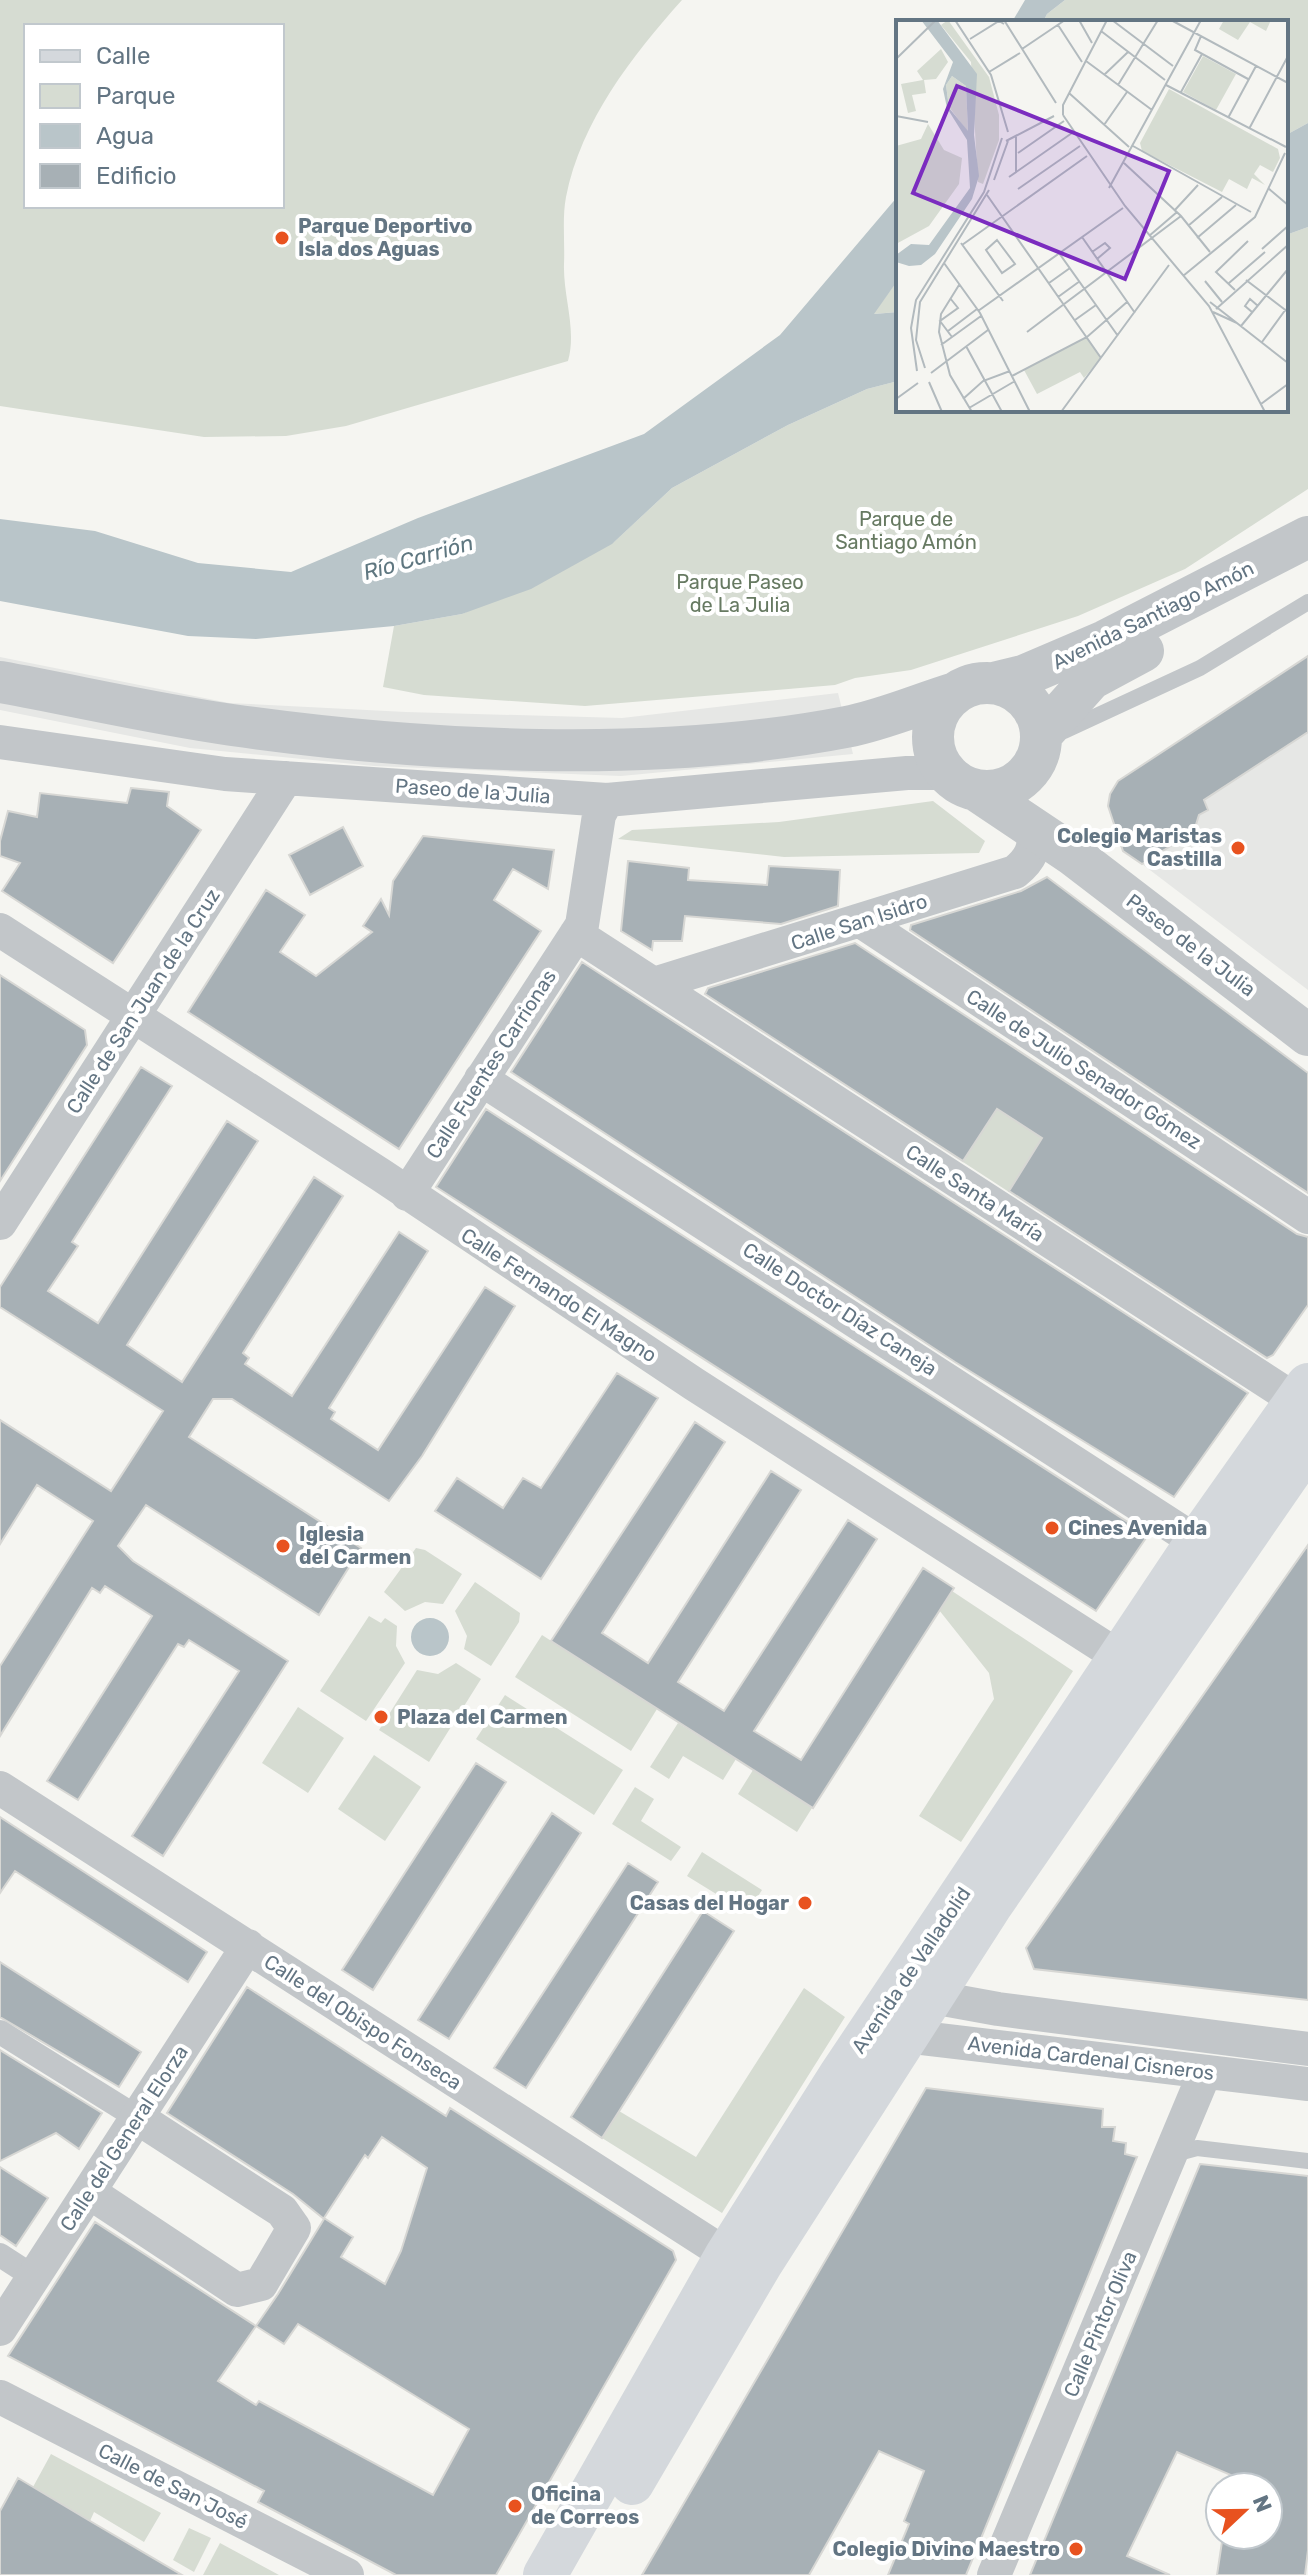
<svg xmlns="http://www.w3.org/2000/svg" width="1308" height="2575" font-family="Rubik,sans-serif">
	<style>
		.built { fill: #e6e7e5 }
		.green { fill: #d6dcd2; fill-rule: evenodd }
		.water { fill: #b9c5c9 }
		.building { fill: #a7b0b5; stroke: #d7d7d4; stroke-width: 2; fill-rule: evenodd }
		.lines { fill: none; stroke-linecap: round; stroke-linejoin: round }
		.service { stroke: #c2c6c9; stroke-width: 16 }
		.pedestrian { stroke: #c2c6c9; stroke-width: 24 }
		.minor { stroke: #c2c6c9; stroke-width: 34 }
		.tertiary { stroke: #c2c6c9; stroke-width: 42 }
		.secondary { stroke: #d4d8dc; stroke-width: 44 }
		.poi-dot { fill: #e8521f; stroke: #fff; stroke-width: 3 }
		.labels { text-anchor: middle; stroke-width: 8; stroke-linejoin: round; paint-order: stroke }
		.poi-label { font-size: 20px; font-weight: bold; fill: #637583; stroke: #fff; text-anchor: start }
		.park-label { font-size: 20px; fill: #677a62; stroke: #fff }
		.street-label { font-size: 20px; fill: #637583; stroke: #fff }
		.water-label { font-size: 22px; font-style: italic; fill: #5f7780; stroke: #fff }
		.inset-road { fill: none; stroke: #b2babe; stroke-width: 2 }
		.view { fill: #7b2cbf; fill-opacity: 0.15; stroke: #7b2cbf; stroke-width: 4 }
		.inset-edge { fill: none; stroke: #637583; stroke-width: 4 }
	</style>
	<rect width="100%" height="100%" fill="#f5f5f1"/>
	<!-- built -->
	<path class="built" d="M0,657L229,703L406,712L622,718L838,693L853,754L621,776L374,766L190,748L0,710Z
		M1308,732V990L1142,864L1194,831L1199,815L1208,810L1204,800Z"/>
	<!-- green -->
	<path class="green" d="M0,0H682C632,56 581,121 566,197C562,218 565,243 564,264C563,297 577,329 568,361L346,426L286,436L204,437L0,406ZM26,26H282V206H26Z
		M1065,0H1308V123L1286,135V22H1043L1047,14Z
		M1308,227V489L1185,569L1078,616L911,670L855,678L835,685L585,706L424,695L383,687L394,626L462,614L614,542L672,488L788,425L867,389L898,381V410H1286V235Z
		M898,280V312L873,314Z
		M933,801L985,841L979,853L784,857L618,839L632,830L779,822Z
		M997,1109L1042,1138L1009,1192L963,1162Z
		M416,1548L425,1550L462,1574L443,1604L425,1602L405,1611L384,1592Z
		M475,1582L520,1613L519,1622L491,1666L464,1649L467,1636L455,1611Z
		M952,1591L1073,1671L961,1842L919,1816L994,1699L989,1673L939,1610Z
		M369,1616L381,1623L385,1618L397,1626L396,1646L405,1663L366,1721L320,1691Z
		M542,1635L657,1709L631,1751L515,1677Z
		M456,1663L481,1679L429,1762L379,1730L417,1670L438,1674Z
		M505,1695L623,1770L594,1815L476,1739Z
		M298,1707L344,1738L308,1793L262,1763Z
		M678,1723L736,1759L723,1780L683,1756L669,1779L650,1767Z
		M374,1755L421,1787L385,1841L338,1809Z
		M753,1770L812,1808L797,1832L738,1794Z
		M635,1787L654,1799L641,1821L681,1847L671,1861L612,1824Z
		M702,1852L762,1890L747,1913L687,1876Z
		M804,1988L845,2017L722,2213L602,2138L619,2111L696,2157Z
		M51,2454L161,2513L144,2542L94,2512L90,2521L33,2487Z
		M189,2528L211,2538L194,2572L173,2560Z
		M220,2543L279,2575H280H203Z"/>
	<!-- water -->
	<path class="water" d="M1025,0H1065L1047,14L1043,22H1012Z
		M1308,123V227L1286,235V135Z
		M898,196V280L874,314L898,312V381L867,389L788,425L672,488L612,544L531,589L462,614L394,626L256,639L188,636L0,601V519L95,531L198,563L291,572L418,518L644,434L780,335Z
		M411 1637a19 19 0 1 1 38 0a19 19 0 1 1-38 0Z"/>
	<!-- building -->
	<path class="building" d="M1308,656V732L1204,800L1208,810L1199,815L1194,831L1142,864L1123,851L1108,806L1110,794L1118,781Z
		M131,788L169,792L167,806L201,830L113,963L2,891L20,863L0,856V841L8,811L37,817L40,793L127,803Z
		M343,827L363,866L310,895L289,855Z
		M423,836L554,850L548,889L513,869L494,900L541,931L399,1149L188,1012L266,890L305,915L280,952L316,976L372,932L363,926L381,899L389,915L393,881Z
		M628,861L689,868L688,880L767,885L769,866L840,870L838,906L781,924L685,916L682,941H653L652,950L621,931Z
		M1047,877L1308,1073V1193L910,930L911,925L1021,891Z
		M855,943L1297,1234L1308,1237V1305L1273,1355L1267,1358L1009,1191L1042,1138L997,1109L963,1161L705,994L708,988Z
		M582,962L1248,1393L1174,1497L955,1362L511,1072Z
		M0,975L85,1030L87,1045L0,1181Z
		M141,1067L172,1086L72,1242L78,1246L48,1291L98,1323L227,1121L258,1141L127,1345L182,1382L314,1177L343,1196L243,1353L249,1358L245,1364L292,1396L399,1232L428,1251L329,1408L335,1412L331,1419L378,1450L485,1287L515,1306L422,1456L389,1501L232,1399H213L189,1437L361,1548L319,1615L146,1505L118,1546L133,1561L288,1661L163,1856L132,1836L239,1671L189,1640L184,1647L178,1644L78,1800L47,1781L152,1616L105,1586L100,1593L92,1588L0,1736V1666L93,1521L37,1485L0,1544V1420L111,1491L163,1411L0,1307V1287Z
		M486,1109L1148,1535L1096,1611L436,1187Z
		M617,1373L658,1398L541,1579L435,1511L457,1478L503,1508L523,1478L541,1488Z
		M695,1422L725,1442L602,1633L648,1663L771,1471L801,1490L678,1682L724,1711L848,1520L877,1539L754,1731L801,1760L923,1568L954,1588L813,1808L551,1641Z
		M1308,1545V2000L1034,1969L1026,1948Z
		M476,1763L506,1782L373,1990L342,1970Z
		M552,1813L581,1833L449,2039L418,2020Z
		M0,1817L207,1952L188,1982L15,1871L0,1893Z
		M628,1863L658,1882L526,2088L494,2068Z
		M703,1911L734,1931L602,2138L571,2117Z
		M0,1962L141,2052L119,2087L0,2017Z
		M247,1987L446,2116L450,2108L673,2251L676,2260L496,2575H396L258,2502L264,2491L8,2356L95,2222L256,2326L278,2294L324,2219L293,2194L167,2113ZM382,2137L427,2168L401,2251L385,2284L341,2257L353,2237L324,2218L365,2155L368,2158ZM298,2324L469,2429L433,2495L259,2401L256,2405L218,2381L256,2326L284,2344Z
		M0,2050L102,2113L79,2149L56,2133L0,2161Z
		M926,2088L1103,2109L1102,2127H1115L1113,2141L1126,2143L1125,2154L1137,2157L966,2575H888L909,2524L904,2521L924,2471L879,2451L809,2575H642Z
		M1200,2164L1308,2176V2550L1305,2575H1217L1223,2535H1268V2487L1230,2483L1231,2475L1177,2452L1127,2556L1170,2575H1030Z
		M0,2167L48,2198L16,2246L0,2235Z
		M18,2478L90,2521L182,2575H0V2511Z"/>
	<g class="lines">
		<!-- service -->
		<path class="service" d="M1064,731L1200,668L1308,602
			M1171,2155L1197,2148L1308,2161"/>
		<!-- pedestrian -->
		<path class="pedestrian" d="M0,2032L138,2118
			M0,2255L34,2277"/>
		<!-- minor -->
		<path class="minor" d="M0,742L225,774L607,800L907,773H947
			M861,921L1308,1217
			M0,930L381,1175L694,1384L1121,1658
			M576,934L1297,1401
			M654,984L1015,872C1031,859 1035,849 1034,829
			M481,1079L1197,1542
			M407,1194L582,925L599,815L607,800
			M0,1223L286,778
			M0,1788L727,2255
			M912,1985L932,1997L998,2009L1308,2049
			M889,2025L905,2036L1308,2084
			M89,2192L237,2290L261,2284L294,2228L282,2211L138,2118
			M0,2329L248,1946
			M0,2397L347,2575
			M994,2575L1205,2072"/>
		<!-- tertiary -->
		<path class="tertiary" d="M0,682C77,696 154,714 232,725C423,752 655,764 846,727C883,720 919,704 955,693
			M994,683L1023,676L1105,641L1308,537
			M933 737a54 54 0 1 1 108 0a54 54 0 1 1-108 0Z
			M1041,735L1091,679L1143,651
			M976,790L1073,855L1308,1035"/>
		<!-- secondary -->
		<path class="secondary" d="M632,2483L761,2263L990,1906L1308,1445
			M545,2575L727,2255L840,2076L1197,1542L1308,1385"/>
	</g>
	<!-- markers -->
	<g class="poi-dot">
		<circle cx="282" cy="238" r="8"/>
		<circle cx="1238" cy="848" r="8"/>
		<circle cx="1052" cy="1528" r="8"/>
		<circle cx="283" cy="1546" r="8"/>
		<circle cx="381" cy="1717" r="8"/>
		<circle cx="805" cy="1903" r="8"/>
		<circle cx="515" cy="2506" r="8"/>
		<circle cx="1076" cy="2549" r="8"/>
	</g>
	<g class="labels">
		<!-- poi labels -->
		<g class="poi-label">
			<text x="298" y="233">Parque Deportivo<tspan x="298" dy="23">Isla dos Aguas</tspan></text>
			<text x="1222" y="843" text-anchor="end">Colegio Maristas<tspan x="1222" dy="23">Castilla</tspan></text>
			<text x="1068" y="1535">Cines Avenida</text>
			<text x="299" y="1541">Iglesia<tspan x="299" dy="23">del Carmen</tspan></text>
			<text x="397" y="1724">Plaza del Carmen</text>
			<text x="789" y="1910" text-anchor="end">Casas del Hogar</text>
			<text x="531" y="2501">Oficina<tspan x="531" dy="23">de Correos</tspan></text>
			<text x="1060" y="2556" text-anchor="end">Colegio Divino Maestro</text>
		</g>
		<!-- park labels -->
		<g class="park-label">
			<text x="906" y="526">Parque de<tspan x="906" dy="23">Santiago Amón</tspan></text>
			<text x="740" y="589">Parque Paseo<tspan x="740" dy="23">de La Julia</tspan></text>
		</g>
		<!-- street labels -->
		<g class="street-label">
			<text transform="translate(1153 615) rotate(-26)" y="7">Avenida Santiago Amón</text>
			<text transform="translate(473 791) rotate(4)" y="7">Paseo de la Julia</text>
			<text transform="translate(859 922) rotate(-18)" y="7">Calle San Isidro</text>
			<text transform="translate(1191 945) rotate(37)" y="7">Paseo de la Julia</text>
			<text transform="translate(143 1001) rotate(-57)" y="7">Calle de San Juan de la Cruz</text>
			<text transform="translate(491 1064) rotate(-57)" y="7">Calle Fuentes Carrionas</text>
			<text transform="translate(1084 1069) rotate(33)" y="7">Calle de Julio Senador Gómez</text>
			<text transform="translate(975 1193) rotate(33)" y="7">Calle Santa María</text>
			<text transform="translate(559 1295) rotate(33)" y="7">Calle Fernando El Magno</text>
			<text transform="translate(840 1309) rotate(33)" y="7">Calle Doctor Díaz Caneja</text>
			<text transform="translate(911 1970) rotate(-56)" y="7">Avenida de Valladolid</text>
			<text transform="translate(363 2022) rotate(33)" y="7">Calle del Obispo Fonseca</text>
			<text transform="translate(1091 2058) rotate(7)" y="7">Avenida Cardenal Cisneros</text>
			<text transform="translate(124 2138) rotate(-57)" y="7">Calle del General Elorza</text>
			<text transform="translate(1100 2324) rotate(-67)" y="7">Calle Pintor Oliva</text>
			<text transform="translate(173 2486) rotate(27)" y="7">Calle de San José</text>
		</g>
		<!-- water labels -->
		<g class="water-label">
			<text transform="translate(418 557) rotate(-16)" y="8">Río Carrión</text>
		</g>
	</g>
	<!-- overview -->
	<g transform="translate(896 20)">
		<rect width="392" height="392" fill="#f5f5f1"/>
		<path d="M52,0L93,57L103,95V120L87,164L82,162L75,42L45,5ZM328,0H375L370,11L354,2L342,20L323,9ZM45,29L52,42L40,59L28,60L30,73L16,75L20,91L12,93L5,64L27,60L21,51ZM307,36L340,54L320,90L287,72ZM56,56L70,66L72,112L53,87L50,65ZM273,69L382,129L384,138L377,152L364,145L358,154L369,165L356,158L351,169L333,159L326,172L246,131L244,123ZM32,104L48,130L66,138L63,164L33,206L0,224V126L25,119ZM191,317L205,338L188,358L184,352L141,374L128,350Z" fill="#d6dcd2"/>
		<path d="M25,0H41L81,54L78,115L83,156L76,179L39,234L25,245L13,246L0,242V235L15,224L33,225L74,168L71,120L51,88L47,69L57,42ZM56,56L70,66L72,111L53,88L50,65Z" fill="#b9c5c9" fill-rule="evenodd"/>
		<path class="inset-road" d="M59,0L95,55L112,112M108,0L160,83M183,0L196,23M216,0L277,46M275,0L392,63M162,5L186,42M205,11L269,60M305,16L299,30L352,59M74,19L103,1L108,4M126,29L169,0M0,39L40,0M190,41L256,90M93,52L124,33M208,55L232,32M222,65L262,0M270,65L390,127M285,72L306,34M173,73L233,127M167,95L229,186L313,286L369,392M167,95V85L211,0M0,96L32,102M332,98L360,46M208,105L231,72M353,109L392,36M120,116V152M110,121L158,96M237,126L355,192M122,133L168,101M228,143L285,196L314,232M113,157L176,113M98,160L112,121M213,168L305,0M372,168L392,185M122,169L184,126M91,175L205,338M278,191L302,165M292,206L326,177M253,216L281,192M186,217L239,293M301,218L340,185M101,220L119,244L106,253L90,230ZM65,223L107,281M66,225L191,136M366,229L392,206M196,232L209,223L214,228L201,239M163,233L222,316M48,243L84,293L134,392M287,256L359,197L389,133M350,260L392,292M309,261L326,282M153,263L174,248M333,263L369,232M63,265L45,294L43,312L54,355L76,392M339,270L320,252L352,221M162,277L184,261M54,278L62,288L44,301L56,317M314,282L392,343M320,289L392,225M82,291L227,188M317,292L341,303M356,292L349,286L354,279L362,286M179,300L200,285M345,306L392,249M52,311L81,289M131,312L285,196M366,322L390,289M45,325L85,296M70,326L106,392M29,348L20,320L24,282L93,170M21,351L15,308L20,280L88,172L106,118M35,353L92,310M116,356L191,317L231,282M33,362L46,392M0,379L22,363M67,379L87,361L114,351M365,384L392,364M73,388L119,361M165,392L273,245"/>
		<path class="view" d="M61,66L273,151L229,259L17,173Z"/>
		<rect width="392" height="392" class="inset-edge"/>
	</g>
	<!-- legend -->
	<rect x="24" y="24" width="260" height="184" fill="#ffffff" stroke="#c1c8cd" stroke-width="2"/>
	<rect x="40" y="50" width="40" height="12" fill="#d4d8dc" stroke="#c1c8cd" stroke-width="2"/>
	<text x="96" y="64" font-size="24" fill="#637583">Calle</text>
	<rect x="40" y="84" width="40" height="24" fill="#d6dcd2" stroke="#c1c8cd" stroke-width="2"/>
	<text x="96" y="104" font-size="24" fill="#637583">Parque</text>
	<rect x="40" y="124" width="40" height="24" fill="#b9c5c9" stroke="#c1c8cd" stroke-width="2"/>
	<text x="96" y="144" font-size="24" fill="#637583">Agua</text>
	<rect x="40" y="164" width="40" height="24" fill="#a7b0b5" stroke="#c1c8cd" stroke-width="2"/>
	<text x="96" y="184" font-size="24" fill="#637583">Edificio</text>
	<!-- north arrow -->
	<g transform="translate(1244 2511) rotate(68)"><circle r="38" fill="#ffffff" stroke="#c1c8cd" stroke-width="2"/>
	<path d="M0-6L14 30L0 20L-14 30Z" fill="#e8521f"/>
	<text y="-12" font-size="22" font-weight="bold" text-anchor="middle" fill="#637583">N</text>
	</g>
</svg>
